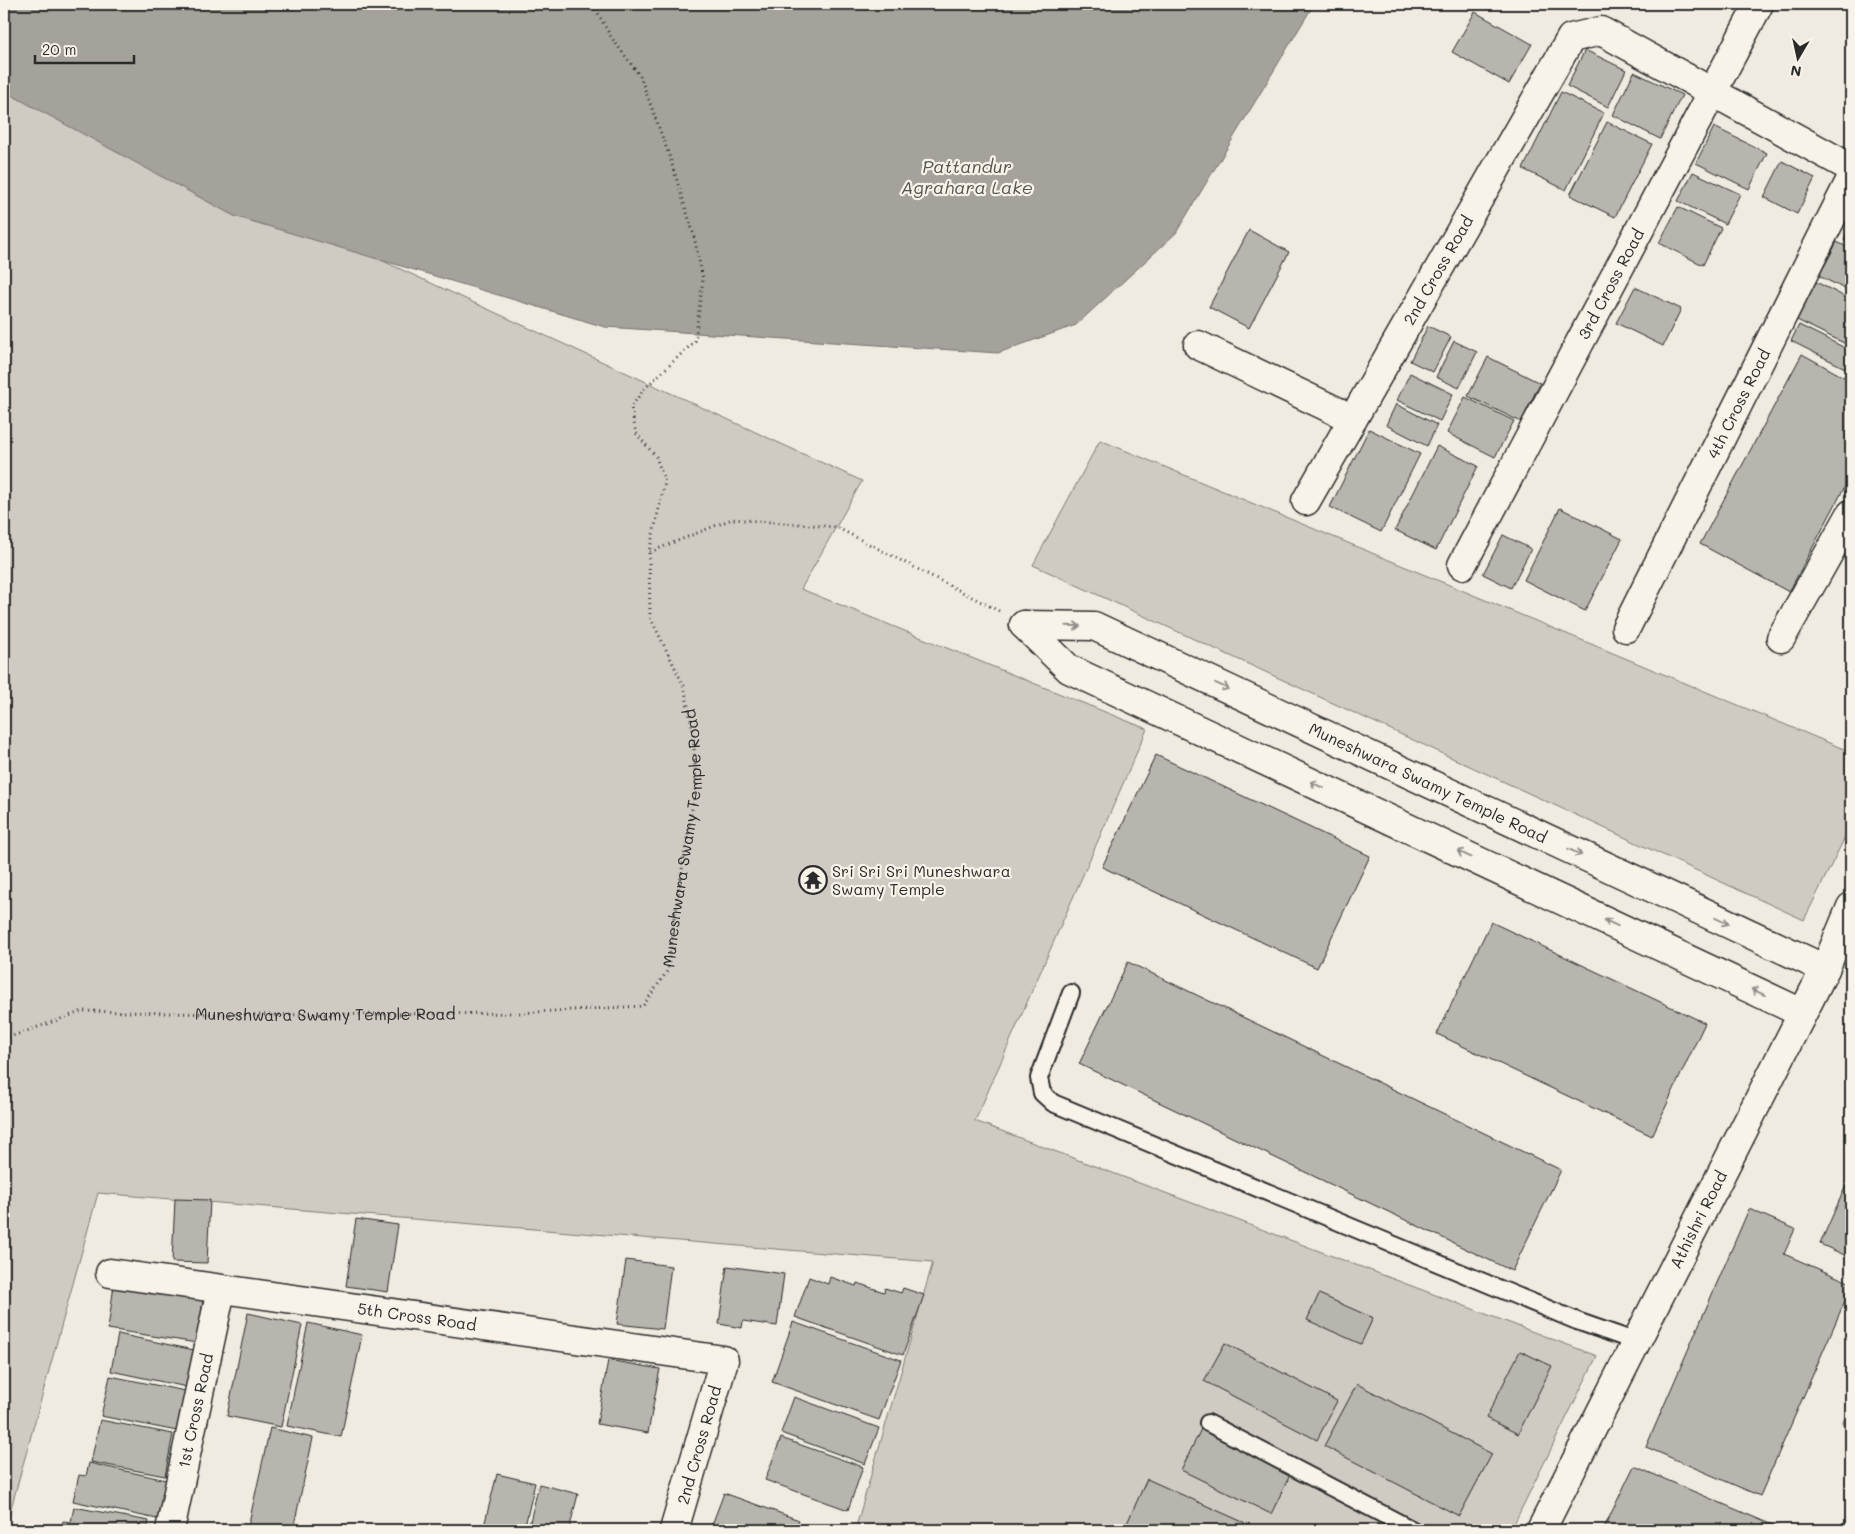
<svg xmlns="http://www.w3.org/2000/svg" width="1855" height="1534" font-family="Mali,sans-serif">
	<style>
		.green { fill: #cfcbc2; stroke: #7d7b76 }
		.water { fill: #a4a29a; stroke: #74726e }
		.building { fill: #b8b5ae; stroke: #2b2b2b }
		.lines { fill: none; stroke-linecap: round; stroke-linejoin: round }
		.service-casing { stroke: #2b2b2b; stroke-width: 20 }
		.minor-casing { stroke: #2b2b2b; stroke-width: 31 }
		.path { stroke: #2b2b2b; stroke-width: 3; stroke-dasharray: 1 4; stroke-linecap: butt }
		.service { stroke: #f7f3e8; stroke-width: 16 }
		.minor { stroke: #f7f3e8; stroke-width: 28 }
		.oneway { stroke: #918f8a }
		.labels { text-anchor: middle; stroke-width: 4.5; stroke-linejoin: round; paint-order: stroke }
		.street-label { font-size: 16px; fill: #2b2b2b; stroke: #f7f3e8 }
		.poi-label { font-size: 16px; fill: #2b2b2b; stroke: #f7f3e8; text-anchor: start }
		.water-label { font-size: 18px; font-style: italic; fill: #555552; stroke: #f7f3e8 }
	</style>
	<rect width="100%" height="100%" fill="#efebe0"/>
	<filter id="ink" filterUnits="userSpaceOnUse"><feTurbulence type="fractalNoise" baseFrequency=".02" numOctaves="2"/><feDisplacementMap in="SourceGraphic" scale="10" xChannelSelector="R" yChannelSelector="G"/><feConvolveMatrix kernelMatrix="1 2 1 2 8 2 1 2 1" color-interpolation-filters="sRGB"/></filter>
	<g filter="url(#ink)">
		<!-- green -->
		<path class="green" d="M4,87L862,481L801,589L1147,729L975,1121L1597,1356L1511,1530H855L933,1262L98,1193L5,1530H4Z
			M1100,440L1851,752V825L1804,920L1033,565Z"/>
		<!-- water -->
		<path class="water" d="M4,4H1314L1176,233L1076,325L998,353L605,327L234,216L4,91Z
			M1851,1406V1428L1842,1424Z"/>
		<!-- building -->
		<path class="building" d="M1475,12L1532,44L1509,84L1452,52Z
			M1585,50L1626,70L1608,107L1567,86Z
			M1634,72L1682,95L1660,139L1613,115Z
			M1561,92L1604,113L1566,190L1523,169Z
			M1607,122L1652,144L1615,217L1570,195Z
			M1714,127L1767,153L1749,189L1696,163Z
			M1782,161L1815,178L1797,214L1764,197Z
			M1693,172L1740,194L1725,224L1678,201Z
			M1678,207L1721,228L1703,265L1659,243Z
			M1851,226V244L1844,240Z
			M1249,230L1289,252L1249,328L1209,307Z
			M1837,242L1851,249V292L1819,276Z
			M1816,282L1851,300V338L1848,345L1797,320Z
			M1635,287L1681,309L1663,346L1616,323Z
			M1799,325L1851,351V371L1791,341Z
			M1428,326L1451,337L1433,372L1410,361Z
			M1454,341L1477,352L1459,388L1436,377Z
			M1802,354L1851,381V475L1789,592L1700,544Z
			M1488,357L1540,383L1521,422L1468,396Z
			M1410,373L1453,394L1440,421L1397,400Z
			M1465,397L1514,421L1495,457L1447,433Z
			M1396,404L1437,425L1427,446L1386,425Z
			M1369,429L1420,454L1381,532L1330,507Z
			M1437,446L1478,466L1436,550L1395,530Z
			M1560,508L1622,539L1585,611L1524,580Z
			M1503,535L1531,549L1511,588L1483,574Z
			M1156,755L1370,856L1317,968L1102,867Z
			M1491,922L1705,1023L1652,1136L1437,1034Z
			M1128,962L1561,1170L1512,1271L1079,1064Z
			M1851,1174V1258L1820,1244Z
			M175,1199L210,1200L207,1263L172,1262Z
			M1749,1209L1795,1229L1784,1254L1851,1283V1287L1760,1496L1646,1447Z
			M356,1219L398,1225L388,1292L346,1286Z
			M626,1260L671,1266L663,1329L617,1324Z
			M727,1266L784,1274L777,1326L743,1321L742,1328L719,1324Z
			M809,1277L828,1284L830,1277L856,1286L857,1283L884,1292L885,1288L901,1293L903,1288L924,1295L903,1355L795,1317Z
			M114,1285L203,1300L197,1343L108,1329Z
			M1319,1294L1373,1318L1361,1344L1307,1320Z
			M248,1313L302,1325L281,1427L227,1416Z
			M793,1322L901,1360L879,1420L772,1382Z
			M308,1323L362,1335L341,1437L287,1426Z
			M118,1334L194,1350L187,1387L111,1371Z
			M1225,1343L1337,1401L1317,1440L1204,1381Z
			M1520,1351L1552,1366L1518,1434L1486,1418Z
			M608,1360L660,1369L648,1433L597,1424Z
			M110,1376L185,1391L177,1431L101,1416Z
			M1357,1384L1492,1454L1459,1516L1324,1446Z
			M794,1397L879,1428L865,1464L781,1433Z
			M100,1420L173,1434L165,1476L91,1462Z
			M270,1428L313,1438L293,1530H261L248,1527Z
			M1201,1429L1291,1473L1271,1514L1181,1470Z
			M781,1438L863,1467L848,1510L765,1480Z
			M89,1463L166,1480L157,1519L73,1501L79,1475L86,1476Z
			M1634,1466L1784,1530H1603Z
			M497,1474L535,1483L524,1530H483Z
			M1147,1479L1245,1523L1241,1530H1124Z
			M539,1484L578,1494L569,1530H528Z
			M724,1493L799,1520L796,1530H710Z
			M74,1507L149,1521L147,1530H61L63,1521L71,1522Z"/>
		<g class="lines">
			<defs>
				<path id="service" d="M1071,993L1039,1078L1042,1093L1053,1103L1577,1321L1637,1342
					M1208,1423L1413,1530"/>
				<g id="minor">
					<path d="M1198,345L1353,419"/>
					<path id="s2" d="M1306,501L1571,38L1601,31L1851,168"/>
					<path id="s3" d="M1462,565L1759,4"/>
					<path id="s4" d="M1024,625L1094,626L1825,969"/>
					<path d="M1024,625L1069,669L1802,1013"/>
					<path id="s5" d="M1626,628L1851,179"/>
					<path d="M1781,638L1851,514"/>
					<path id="s6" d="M110,1273L724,1360L674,1530"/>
					<path id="s7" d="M170,1530L221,1290"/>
					<path id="s8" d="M1541,1530L1825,969L1851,907"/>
				</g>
			</defs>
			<!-- service casing -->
			<use href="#service" class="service-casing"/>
			<!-- minor casing -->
			<use href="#minor" class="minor-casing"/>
			<!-- path -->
			<g class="path">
				<path d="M650,552L732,519L836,527L999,611"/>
				<path id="s1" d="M4,1039L83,1011L263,1015L519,1013L643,1006L668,970L674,919L696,784L693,731L684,686L650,617L649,552L665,482L656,457L636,433L631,407L644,389L695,341L703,279L693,232L670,158L640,76L611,37L593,4"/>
			</g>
			<!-- service -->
			<use href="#service" class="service"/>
			<!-- minor -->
			<use href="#minor" class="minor"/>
		</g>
		<!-- one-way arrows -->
		<defs><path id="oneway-shaft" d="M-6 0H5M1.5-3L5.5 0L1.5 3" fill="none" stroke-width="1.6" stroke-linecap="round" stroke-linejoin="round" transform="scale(1.25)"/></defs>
		<g class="oneway">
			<use href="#oneway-shaft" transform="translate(1073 626) rotate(1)"/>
			<use href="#oneway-shaft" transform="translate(1222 686) rotate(25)"/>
			<use href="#oneway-shaft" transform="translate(1317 785) rotate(-155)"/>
			<use href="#oneway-shaft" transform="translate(1575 852) rotate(25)"/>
			<use href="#oneway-shaft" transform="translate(1464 854) rotate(-155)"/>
			<use href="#oneway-shaft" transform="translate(1722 921) rotate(25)"/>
			<use href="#oneway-shaft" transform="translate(1611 923) rotate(-155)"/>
			<use href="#oneway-shaft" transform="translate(1758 992) rotate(-155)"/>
		</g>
	</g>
	<!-- icons -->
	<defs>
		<symbol id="temple-ring" viewBox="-11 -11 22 22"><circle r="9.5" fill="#f7f3e8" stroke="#2b2b2b" stroke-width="1.5"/><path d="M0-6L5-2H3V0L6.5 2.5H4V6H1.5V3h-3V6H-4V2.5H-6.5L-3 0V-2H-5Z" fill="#2b2b2b"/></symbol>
	</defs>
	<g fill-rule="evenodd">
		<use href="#temple-ring" x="797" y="864" width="32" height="32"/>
	</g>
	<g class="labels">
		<!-- street labels -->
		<g class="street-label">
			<text dy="6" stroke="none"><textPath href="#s2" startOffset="266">2nd Cross Road</textPath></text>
			<text dy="6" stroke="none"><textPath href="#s3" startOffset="318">3rd Cross Road</textPath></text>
			<text dy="6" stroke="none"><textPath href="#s5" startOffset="251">4th Cross Road</textPath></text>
			<text dy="6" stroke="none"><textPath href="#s4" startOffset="439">Muneshwara Swamy Temple Road</textPath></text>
			<text dy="6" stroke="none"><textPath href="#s1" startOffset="821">Muneshwara Swamy Temple Road</textPath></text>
			<text dy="6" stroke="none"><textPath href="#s1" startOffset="326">Muneshwara Swamy Temple Road</textPath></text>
			<text dy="6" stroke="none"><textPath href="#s8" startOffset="348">Athishri Road</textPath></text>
			<text dy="6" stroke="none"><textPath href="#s6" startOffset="310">5th Cross Road</textPath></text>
			<text dy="6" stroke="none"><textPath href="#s7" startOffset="122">1st Cross Road</textPath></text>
			<text transform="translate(699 1445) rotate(-74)" y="6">2nd Cross Road</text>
		</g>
		<!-- poi labels -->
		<g class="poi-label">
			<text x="832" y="877">Sri Sri Sri Muneshwara<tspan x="832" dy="18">Swamy Temple</tspan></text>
		</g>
		<!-- water labels -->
		<g class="water-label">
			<text x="967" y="173">Pattandur<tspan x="967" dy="21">Agrahara Lake</tspan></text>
		</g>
	</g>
	<!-- margin -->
	<rect width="1855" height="1534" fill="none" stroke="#f7f3e8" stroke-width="20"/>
	<rect x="10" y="10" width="1835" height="1514" fill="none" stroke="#2b2b2b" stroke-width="2" filter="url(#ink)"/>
	<!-- north arrow -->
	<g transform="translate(1798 58) rotate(189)" stroke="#f7f3e8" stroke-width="4" paint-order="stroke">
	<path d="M0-4L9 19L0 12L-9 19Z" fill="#2b2b2b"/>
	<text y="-8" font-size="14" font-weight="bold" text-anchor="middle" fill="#2b2b2b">N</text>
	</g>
	<!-- scale -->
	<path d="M35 55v8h99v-8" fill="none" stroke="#2b2b2b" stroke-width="2.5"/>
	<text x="42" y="55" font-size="15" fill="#2b2b2b" stroke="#f7f3e8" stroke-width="4" paint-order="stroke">20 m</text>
</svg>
